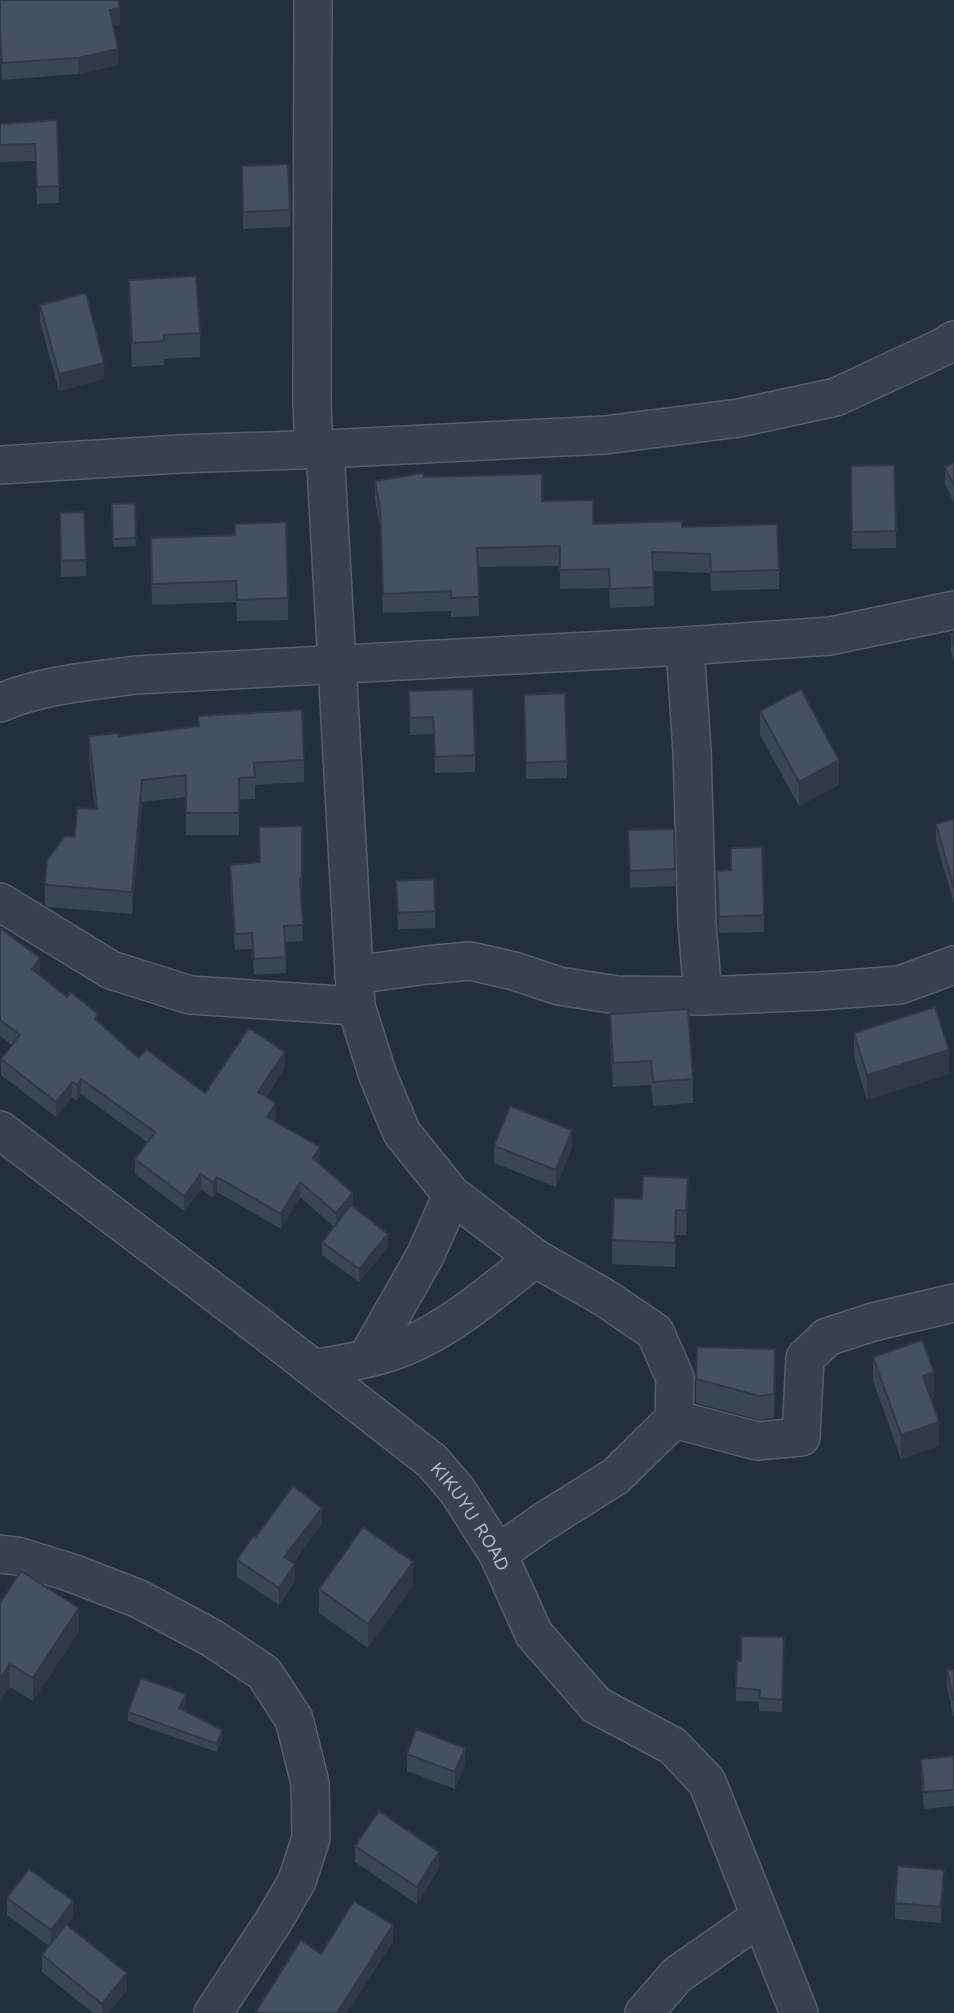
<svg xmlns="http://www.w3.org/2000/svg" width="954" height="2013" font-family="'Work Sans',sans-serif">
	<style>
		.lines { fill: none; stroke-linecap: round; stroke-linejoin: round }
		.minor-casing { stroke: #565f6c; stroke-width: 40 }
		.minor { stroke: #38414e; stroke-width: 37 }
		.wall { fill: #3b4654 }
		.shaded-wall { fill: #303945 }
		.building { fill: #455162; stroke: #303945; stroke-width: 2 }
		.labels { text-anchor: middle; stroke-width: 5; stroke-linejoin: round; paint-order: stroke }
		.street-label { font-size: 19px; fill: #b4bcc9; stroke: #1d2633 }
	</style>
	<rect width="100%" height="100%" fill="#242f3e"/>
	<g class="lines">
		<defs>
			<g id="minor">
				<path d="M313,0L312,403L314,450"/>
				<path d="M325,449L356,1006L378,1076L402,1133L452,1195L535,1258L605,1298L655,1332L675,1378L674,1419L616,1476L540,1524L498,1554"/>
				<path d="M0,465L178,454L325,449L605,435L739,418L836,397L943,347L954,340"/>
				<path d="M685,646L692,751L697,923L703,996"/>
				<path d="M0,703C40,685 92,681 136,675L685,646L830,636L954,610"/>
				<path d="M0,902L111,970L190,995L356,1006"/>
				<path d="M354,975L427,965L470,961L514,971L559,986L617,995L703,996L819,991L900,985L954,965"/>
				<path id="s1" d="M0,1130L256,1324L432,1461L457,1490L498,1554L534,1634L596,1705L673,1746L707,1782L799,2013"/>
				<path d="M367,1358L425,1256L452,1195"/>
				<path d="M314,1369C344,1363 375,1359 404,1347C453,1327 494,1290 535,1258"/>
				<path d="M674,1419L757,1441L801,1437L805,1358L827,1337L873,1322L954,1303"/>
				<path d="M0,1554L17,1556L72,1573L139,1599L212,1638L264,1673L294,1719L310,1783L311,1838L297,1881L273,1922L213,2013"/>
				<path d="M644,2013L677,1975L760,1917"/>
			</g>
		</defs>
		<!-- minor casing -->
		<use href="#minor" class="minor-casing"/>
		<!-- minor -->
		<use href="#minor" class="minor"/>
	</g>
	<!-- wall -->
	<path class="wall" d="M0,0L120,25L113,26L118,65L78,74L2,80L0,51Z
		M57,120L59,203L37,204L35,161L0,162V124Z
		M242,166L290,210V227L243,229Z
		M129,280L200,333V357L164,359V365L132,367L129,304Z
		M40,305L104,379L59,391L40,321Z
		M954,463V503L945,484V467Z
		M424,477L542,501L593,524L682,527L779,570V589L711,591L710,573L653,571L654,606L610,608L609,588L560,589V566L478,567L479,616L451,617V611L383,613L380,527L375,500V481Z
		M851,483L896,531V548L852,549Z
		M135,503L136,546L113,547L112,504Z
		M60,513L86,560V576L61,577Z
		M151,538L288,598V620L237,621L236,602L152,605Z
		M954,633V662L951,651V634Z
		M409,691L475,755V772L435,773L433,734L410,735Z
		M524,695L567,761V778L526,779Z
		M760,711L839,785L799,806L760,735Z
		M198,716L304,760V782L255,785V799L239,800V835H186V797L142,802L132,914L48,907L45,905V883L75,837L95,809L89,758V736H119L198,726Z
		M954,819V904L936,841V824Z
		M302,826V894H301L303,941L285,942L286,973L254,975L252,949L235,950L230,881V865L260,862Z
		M674,829L675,886L630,888L628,830Z
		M731,848L764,915V932L719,933L717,871L731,870Z
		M396,881L435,911V928L398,929Z
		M0,929L40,973L39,975L98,1022L139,1058L205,1093L285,1068L266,1097L276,1119L275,1121L320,1162L319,1164L353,1207L388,1247L359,1282L322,1255V1242L334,1227L300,1197L281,1229L217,1192L213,1198L201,1189L184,1211L135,1174V1159L147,1142L81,1094L77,1101L72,1097L56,1117L1,1075V1059L12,1045L0,1036Z
		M610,1014L693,1079V1103L653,1106L651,1085L613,1087L610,1038Z
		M854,1033L949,1074L867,1100L854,1057Z
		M494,1146L572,1147L556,1187L494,1163Z
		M688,1202L686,1235H676L675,1267L612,1264V1240Z
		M873,1357L934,1396L931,1398L939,1446L901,1459L873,1381Z
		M775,1373L774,1418L759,1420L696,1403V1379Z
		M322,1524L293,1563L295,1581L279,1605L237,1577V1560L255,1538Z
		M413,1586L368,1648L319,1613V1589Z
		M0,1603L79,1631L33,1701L10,1687Z
		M784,1637L782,1712L759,1711V1702L736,1701V1688L741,1661Z
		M947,1670H954V1716H953L947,1686Z
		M186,1702L182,1710L222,1739L217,1752L128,1721V1712Z
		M407,1754L465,1764L455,1789L407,1771Z
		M954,1756V1806L924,1809L921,1776V1759Z
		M355,1846L439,1868L417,1904L355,1862Z
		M944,1886L941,1923L895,1919V1903Z
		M7,1898L73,1917L67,1925L127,1990L108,2013H93L42,1972V1955L49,1946L7,1915Z"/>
	<!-- shaded-wall -->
	<path class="shaded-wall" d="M120,8V25L110,27V10Z
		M118,49V65L78,74V58Z
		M104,363V379L59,391V374Z
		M839,760V785L799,806V782Z
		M142,780V802L132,914V892Z
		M40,958V973L32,984V969Z
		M949,1050V1074L867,1100V1075Z
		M285,1052V1068L258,1108V1092Z
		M81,1079V1094L77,1101V1085Z
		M72,1082V1097L56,1117V1102Z
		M276,1103V1119L267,1132V1117Z
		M572,1130V1147L556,1187V1170Z
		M320,1147V1162L313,1174V1158Z
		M201,1174V1189L184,1211V1196Z
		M217,1177V1192L213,1198V1183Z
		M688,1178V1202L686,1235V1211Z
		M300,1182V1197L281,1229V1214Z
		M353,1193V1208L336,1228V1213Z
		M676,1210V1235L675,1267V1243Z
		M388,1234V1247L359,1282V1269Z
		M934,1372V1396L923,1400V1376Z
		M939,1422V1446L901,1459V1435Z
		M322,1508V1524L284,1574V1557Z
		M413,1562V1586L368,1648V1624Z
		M295,1564V1581L279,1605V1588Z
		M79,1608V1631L33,1701V1678Z
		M10,1664V1687L0,1701V1678Z
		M186,1694V1702L179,1717V1708Z
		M222,1730V1739L217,1752V1744Z
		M465,1748V1764L455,1789V1772Z
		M439,1852V1868L417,1904V1887Z
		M944,1870V1886L941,1923V1907Z
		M73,1901V1917L51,1947V1930Z
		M393,1925V1942L347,2013H337Z
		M127,1973V1990L108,2013H102V2004Z"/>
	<!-- building -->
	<path class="building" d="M0,0H118L120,8L110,10L118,49L78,58L2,63L0,34Z
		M57,120L59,186L37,187L35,144L0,145V124Z
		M288,164L290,210L243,212L242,166Z
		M196,276L200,333L164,335V341L132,343L129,280Z
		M86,293L104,363L59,374L40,305Z
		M954,463V486L945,467Z
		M894,465L896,531L852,532L851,466Z
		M423,473L424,477L542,474V501L593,500V524L682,521V527L777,524L779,570L711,572L710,554L652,552L654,587L610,589L609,569L560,570V546L477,548L479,597L451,598V591L383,594L380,508L375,481Z
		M135,503L136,538L113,539L112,504Z
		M84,512L86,560L61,561L60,513Z
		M286,522L288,598L237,600L236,581L152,584L151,538L235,535V524Z
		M954,633V645L951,634Z
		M473,689L475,755L435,757L433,717L410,718L409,691Z
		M801,689L839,760L799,782L760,711Z
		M565,693L567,761L526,763L524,695Z
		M302,710L304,760L254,763L255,777L239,778V813H186V775L142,780L132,892L48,885L45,883L47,860L65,836L75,837L77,808L97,809L89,736L119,733V736L199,726L198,716Z
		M954,819V888L936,824Z
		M302,826V878H300L303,925L284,926L286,957L254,959L252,933L235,934L230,865L260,862L259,827Z
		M674,829L675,869L630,871L628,830Z
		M762,847L764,915L719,917L717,871L731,870V848Z
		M434,879L435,911L398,913L396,881Z
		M0,928L40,958L32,969L67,997L71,992L98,1014L95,1019L139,1058L146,1049L205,1093L249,1028L285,1052L258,1092L276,1103L267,1117L320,1147L313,1158L353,1193L336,1213L300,1182L281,1214L217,1177L213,1183L201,1174L184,1196L135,1159L155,1132L81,1079L77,1085L72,1082L56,1102L1,1059L20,1035L0,1020Z
		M935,1007L949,1050L867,1075L854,1033Z
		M688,1009L693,1079L653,1082L651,1061L613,1063L610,1014Z
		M510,1106L572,1130L556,1170L494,1146Z
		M643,1176L688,1178L686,1211L676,1210L675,1243L612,1240L614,1198L642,1199Z
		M351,1205L388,1234L359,1269L322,1242Z
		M922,1340L934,1372L923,1376L939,1422L901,1435L873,1357Z
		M697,1347L775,1349L774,1394L759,1396L696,1379Z
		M293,1486L322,1508L284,1557L295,1564L279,1588L237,1560L253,1536L255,1538Z
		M363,1527L413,1562L368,1624L319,1589Z
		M21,1571L79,1608L33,1678L10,1664L0,1678V1603Z
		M741,1636L784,1637L782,1700L759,1698L760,1690L736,1688L737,1661H741Z
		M947,1670H954V1700H953Z
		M141,1678L186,1694L179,1708L222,1730L217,1744L128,1712Z
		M416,1729L465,1748L455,1772L407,1754Z
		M954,1756V1790L924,1792L921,1759Z
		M379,1811L439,1852L417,1887L355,1846Z
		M898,1866L944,1870L941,1907L895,1903Z
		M29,1869L73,1901L51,1930L7,1898Z
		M354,1901L393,1925L337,2013H255L301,1940L321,1954Z
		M66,1924L127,1973L102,2004L42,1955Z"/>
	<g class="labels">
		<!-- street labels -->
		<g class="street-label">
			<text dy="7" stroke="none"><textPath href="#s1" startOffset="612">KIKUYU ROAD</textPath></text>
		</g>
	</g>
</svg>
